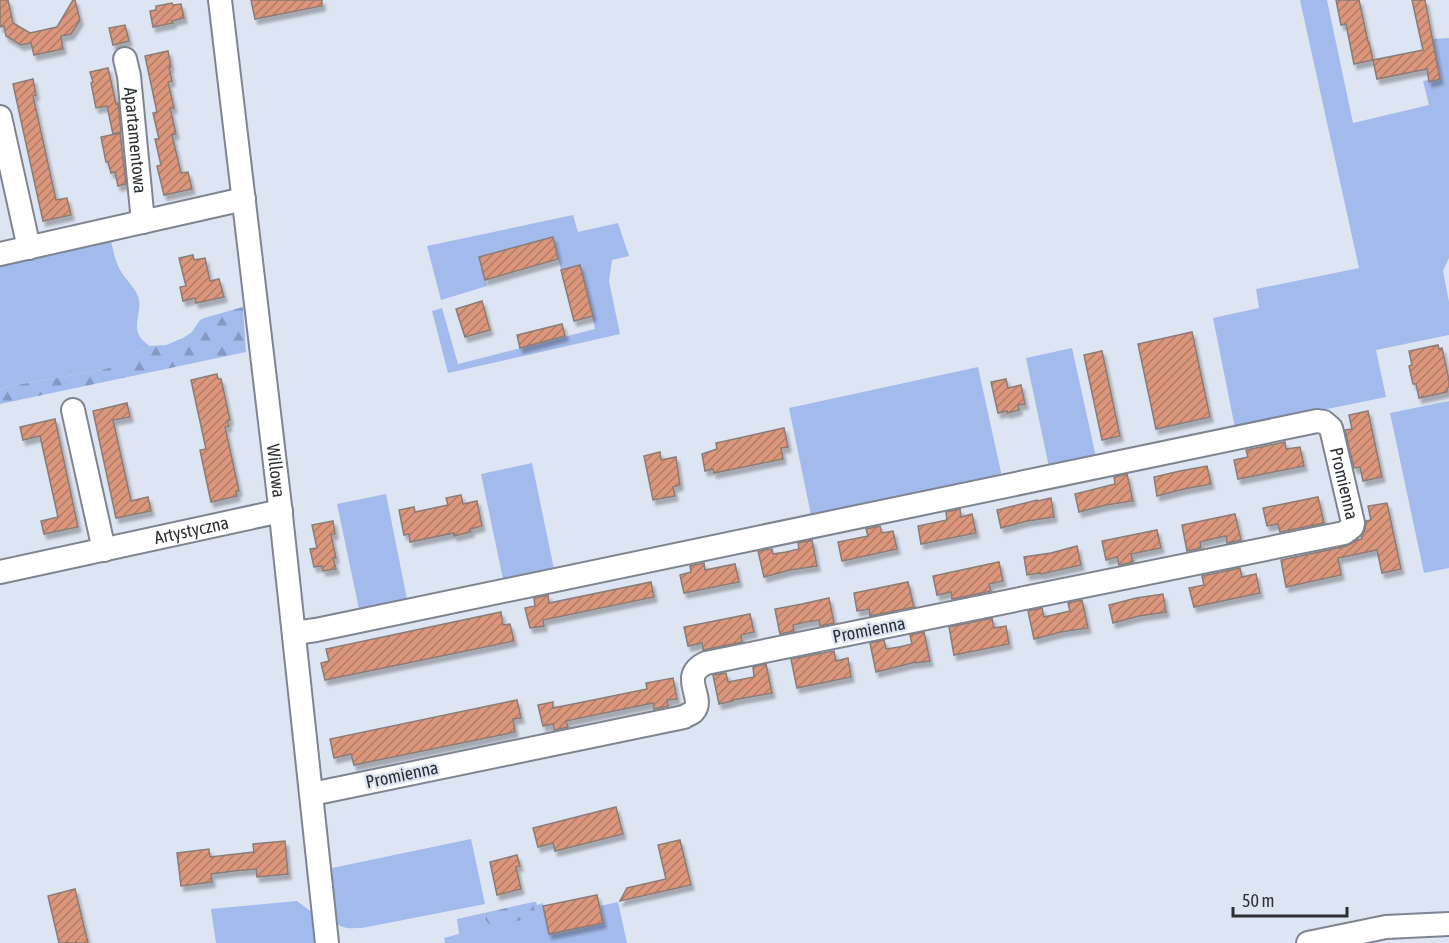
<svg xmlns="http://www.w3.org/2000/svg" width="1449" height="943" font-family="'Asap Condensed',sans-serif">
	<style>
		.grass { fill: #a3baed }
		.forest { fill: url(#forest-firs) }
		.building { fill: url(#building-hatch); stroke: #8a7c76; stroke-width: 1.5; filter: url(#shadow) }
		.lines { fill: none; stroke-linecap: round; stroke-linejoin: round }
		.minor-casing { stroke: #7e8490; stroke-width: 26 }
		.minor { stroke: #fff; stroke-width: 22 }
		.labels { text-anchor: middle; stroke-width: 5; stroke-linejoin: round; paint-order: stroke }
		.street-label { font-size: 18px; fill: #2c2f34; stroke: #dee5f2 }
	</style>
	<defs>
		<pattern id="forest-firs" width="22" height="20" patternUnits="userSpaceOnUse" patternTransform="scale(1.5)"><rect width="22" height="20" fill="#a3baed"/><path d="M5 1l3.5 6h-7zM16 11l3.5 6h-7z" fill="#8598c1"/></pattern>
		<pattern id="building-hatch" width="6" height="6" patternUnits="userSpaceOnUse" patternTransform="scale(1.5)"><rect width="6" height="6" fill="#db967c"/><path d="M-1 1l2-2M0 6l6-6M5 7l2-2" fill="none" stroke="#b27b66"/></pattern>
		<filter id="shadow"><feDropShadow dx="3" dy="5" stdDeviation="1.5" flood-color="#0004"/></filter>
	</defs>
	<rect width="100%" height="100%" fill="#dee5f2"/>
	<!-- grass -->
	<path class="grass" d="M1300,0H1327L1353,123L1429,105L1423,81L1439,77L1432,39L1449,38V258L1443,271L1449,302V335L1376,350L1386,397L1235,428L1213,318L1259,308L1256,289L1359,268Z
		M573,215L578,232L618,223L629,256L612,260L609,281L620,334L448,373L432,311L442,308L458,364L595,329L580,265L561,270L553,237L479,257L487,286L441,300L427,246Z
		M111,241C113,250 115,260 119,268C124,278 133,285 138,296C143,309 132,325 140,337C142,340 147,344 150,346L138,351L125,363L102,370L5,387L0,390V265Z
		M1072,348L1096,457L1049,467L1026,358Z
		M978,367L1002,477L811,515L789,408Z
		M1449,401V568L1424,573L1390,413Z
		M532,463L554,569L503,579L481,474Z
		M386,494L407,599L359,609L337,504Z
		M471,839L485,904L362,928C352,928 343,930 335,922L332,868Z
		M297,901L317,916L320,943H216L211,909Z
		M533,902H536L537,905L543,903L549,933L603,923L600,906L618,902L627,943H445L444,938L459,934L457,919L484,913L485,919L535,917Z"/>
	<!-- forest -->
	<path class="forest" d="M243,307L246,352L0,404V390L5,387L102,370L124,363L138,351L150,346L166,345L183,338L192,332L200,320L204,318Z
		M533,902L536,917L494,926C487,924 485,920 484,913Z"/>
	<!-- building -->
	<path class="building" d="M0,0H8L13,23L30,33L57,27L73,0H75L80,20L71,34L61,36L63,49L34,55L31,43L21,45L6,36L4,26L0,27Z
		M251,0H322V6L255,19Z
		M1336,0H1359L1368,42H1369L1373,60L1423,50L1412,0H1425L1440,79L1429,82L1427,69L1377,79L1373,60L1354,64L1346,24L1341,25Z
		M172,3L173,5L181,4L184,18L172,21L173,23L153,27L150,11L156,10V6Z
		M125,25L129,41L113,45L109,28Z
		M168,51L171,67H169L172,81L168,82L174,108H170L176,134L172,135L181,173L188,172L192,189L164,195L157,166L161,165L155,139H159L153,113L157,112L145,56Z
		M108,68L116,104L118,103L121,132L113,134L107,106L96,108L91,83L93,82L90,72Z
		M33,79L36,95L33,96L56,200L67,198L71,215L43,221L13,84Z
		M120,133L126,184L118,186L115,172L111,173L108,162H106L101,137Z
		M553,237L558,259L485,280L479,257Z
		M193,255L194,260L205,258L210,281L219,279L224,297L196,303L195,298L183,301L180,287L186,286L179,258Z
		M580,265L593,316L574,321L561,270Z
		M482,301L490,330L465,337L456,309Z
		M562,324L565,336L520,348L517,335Z
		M1192,332L1210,417L1156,429L1138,344Z
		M1438,345L1439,349L1442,348L1449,380V387L1447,388V392L1419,398L1416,384H1413L1409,366L1412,365L1409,351Z
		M1102,351L1120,436L1102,440L1084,355Z
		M217,374L218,379H221L230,420L227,421L229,426L225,427L239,491H236L237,496L211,502L200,450L206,449L191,380Z
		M1006,379L1008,388L1021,385L1025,404L1018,405L1019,410L1007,413V411L998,413L991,382Z
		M127,403L130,417L113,420L131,501L148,497L151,511L116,518L93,411Z
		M1368,411L1382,477L1363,481L1360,467L1354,468L1345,430L1352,429L1349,415Z
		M55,419L78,527L44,534L41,521L58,517L40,436L23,440L20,427Z
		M784,428L788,447L781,448L783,459L714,473L713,469L705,471L702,454L717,449L716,443Z
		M1285,442L1286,449L1300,447L1304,466L1238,479L1234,460L1248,457L1246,450Z
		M660,452L661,460L676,457L680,485L673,487L675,496L653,500L644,456Z
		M1207,466L1211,484L1184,489L1157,496L1154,477L1180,471Z
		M1127,474L1133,501L1106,505L1079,512L1075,494L1115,484L1114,477Z
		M461,495L463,504L477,501L482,526L470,529L471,532L454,536V533L410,542L409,534L404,535L399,510L414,507L415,512L448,505L446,498Z
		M1318,497L1324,523L1280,532L1278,524L1267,526L1263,508Z
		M1051,498L1054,517L1027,521L1001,528L997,510L1037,500L1038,501Z
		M1387,503L1401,569L1382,573L1377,550L1338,558L1341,575L1286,587L1281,560L1347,546L1357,540L1362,539L1361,536L1365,530L1366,521L1371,520L1368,506Z
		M960,509L961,517L972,514L976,533L921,544L918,526L947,520L946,512Z
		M1235,514L1241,540L1227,543L1226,536L1212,539L1200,542L1201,548L1187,551L1182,525Z
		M333,521L335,534L331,535L336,558H333L336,569L323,571L322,566L314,567L310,549L317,548L312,525Z
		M880,526L882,533L893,531L897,549L842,561L838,542L868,536L866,529Z
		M1157,530L1161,548L1131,554L1133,562L1119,565L1117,557L1106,560L1102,541Z
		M812,540L817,566L790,570L764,577L758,551L772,549L773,554L786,552L799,549L798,543Z
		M1077,546L1081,565L1041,574L1040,573L1027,575L1024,557L1051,553Z
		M999,562L1003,581L989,584L991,591L952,599L951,592L937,595L933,576Z
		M704,563L705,570L735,564L739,582L684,593L680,575L691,572L690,566Z
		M1240,568L1242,577L1256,574L1260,593L1194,607L1189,588L1204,585L1202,576Z
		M651,582L654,597L543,620L544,626L530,628L525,608L535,606L534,598L548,595L549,603Z
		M908,582L914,607L870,616L869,609L857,611L854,593Z
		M1163,594L1166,612L1139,616L1113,623L1109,605L1136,598Z
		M829,598L834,623L820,626L819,620L806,622L793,625L794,631L780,634L775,609L802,604Z
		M1082,600L1088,628L1061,632L1034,639L1028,611L1042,608L1044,617L1070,611L1068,603Z
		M501,612L503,625L510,624L514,641L325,680L321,663L329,661L326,649Z
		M750,614L754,632L741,635L742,642L703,650L702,643L688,646L684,627Z
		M992,618L994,628L1006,626L1009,644L954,655L949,627Z
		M924,632L930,661L916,663V662L876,672L870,643L884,640L886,649L899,647L912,644L910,635Z
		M834,651L836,661L848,658L851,677L797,688L791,659Z
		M766,664L772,693L733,700V701L719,704L713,675L726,673L728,682L754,677L753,667Z
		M673,678L677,699L667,700L668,706L654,709L653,703L566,721L568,727L554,730L553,724L543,726L538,705L553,702V708L593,700L647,689L646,683Z
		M517,700L521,718L513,719L515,732L354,765L351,754L334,758L330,739Z
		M616,807L623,834L555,851L553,843L538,847L533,828Z
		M680,840L691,885L620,901L627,888L666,879L658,845Z
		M285,841L288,874L257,877L256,869L234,871L211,874L212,882L181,886L177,853L209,849L210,857L254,852L253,844Z
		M517,855L520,866L516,867L521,889L497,895L490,862Z
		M75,889L88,943H59L48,896Z
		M597,895L603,923L549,934L543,906Z"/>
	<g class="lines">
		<defs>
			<g id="minor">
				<path id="s1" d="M220,0L280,506L327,943"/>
				<path id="s2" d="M125,59L129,76L143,222"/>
				<path d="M0,117L29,248"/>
				<path d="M0,254L244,199"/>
				<path d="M73,410L104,550"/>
				<path id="s3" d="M0,572L281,511"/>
				<path id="s4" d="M294,633L316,630L1317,421L1324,422L1331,428L1353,523L1352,527L1344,533L706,663C677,677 707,698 693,712C692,713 685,716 684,717L312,794"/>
				<path d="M1308,943L1386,927L1449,924"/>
			</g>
		</defs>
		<!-- minor casing -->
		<use href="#minor" class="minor-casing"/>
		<!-- minor -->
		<use href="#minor" class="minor"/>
	</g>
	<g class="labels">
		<!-- street labels -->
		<g class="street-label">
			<text dy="6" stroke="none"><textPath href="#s2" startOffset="82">Apartamentowa</textPath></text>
			<text dy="6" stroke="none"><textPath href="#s1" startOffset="474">Willowa</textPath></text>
			<text dy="6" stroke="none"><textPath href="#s4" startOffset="1118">Promienna</textPath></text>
			<text dy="6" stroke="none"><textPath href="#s3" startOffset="196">Artystyczna</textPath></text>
			<text transform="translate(869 630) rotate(-11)" y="6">Promienna</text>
			<text transform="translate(402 775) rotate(-12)" y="6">Promienna</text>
		</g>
	</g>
	<!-- scale -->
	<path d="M1233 907v9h114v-9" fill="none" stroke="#2c2f34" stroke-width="3"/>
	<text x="1242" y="907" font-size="18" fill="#2c2f34" stroke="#dee5f2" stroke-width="4.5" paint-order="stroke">50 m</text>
</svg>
